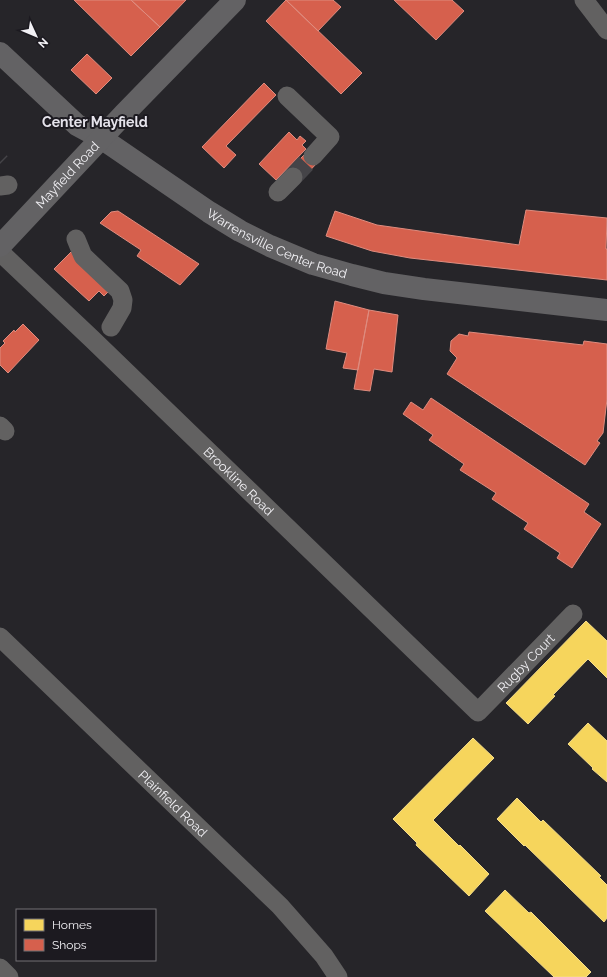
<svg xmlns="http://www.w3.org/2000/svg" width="607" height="977" font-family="Raleway,sans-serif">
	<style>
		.homes { fill: #f6d55c; stroke: #f5dd8a }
		.shops { fill: #d6604d; stroke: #de8c7f }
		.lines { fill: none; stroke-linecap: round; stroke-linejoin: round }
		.minor-tunnel { stroke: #454448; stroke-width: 19; stroke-dasharray: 19 10; stroke-linecap: butt }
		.minor { stroke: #626161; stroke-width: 19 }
		.major { stroke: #636264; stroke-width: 22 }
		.labels { text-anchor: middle; stroke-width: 4; stroke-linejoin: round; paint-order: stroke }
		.street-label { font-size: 13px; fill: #f2f1f5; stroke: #1c1a20 }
		.neighbourhood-label { font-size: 14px; font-weight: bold; fill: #e5e3eb; stroke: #1c1a20 }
	</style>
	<rect width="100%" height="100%" fill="#262529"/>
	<!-- homes -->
	<path class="homes" d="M586,621L607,641V678L588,659L553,695L555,696L528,724L506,703Z
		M588,723L607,741V782L592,769L593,768L568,744Z
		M473,738L494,758L433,820L459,846L460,845L489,874L469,896L416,845L417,843L393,819Z
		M517,798L541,822L543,820L601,876L599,877L607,885V918L604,922L525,845L524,846L497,819Z
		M505,890L529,913L531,912L591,972L586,977H554L485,911Z"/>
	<!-- shops -->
	<path class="shops" d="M74,0H131L160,27L131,56Z
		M131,0H186L160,27Z
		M286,0L362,73L341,94L266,21Z
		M286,0H333L341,7L318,31Z
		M394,0H452L464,11L436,40Z
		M87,54L112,78L96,94L71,70Z
		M264,83L276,95L226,146L236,155L224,168L202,147Z
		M289,132L297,140L300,136L306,141L302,145L306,149L276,180L259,164Z
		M307,152L318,162L300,181L288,171Z
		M526,210L607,218L606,249H607V280L410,258L372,251L326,236L335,211L377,225L519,245Z
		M118,211L199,264L180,285L137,256L141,250L100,223L111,212Z
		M72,251L109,291L104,296L99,291L89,301L54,269Z
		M335,301L369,310L358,370L343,368L347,353L326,349Z
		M369,310L398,315L392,372L374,369L370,391L354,389Z
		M23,324L39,340L8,373L0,365V348L5,343L3,341L14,330L15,332Z
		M469,332L583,345L584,341L607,344V399L603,433L597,441L600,443L585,465L447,374L457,358L450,351L451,341L459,334L468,336Z
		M431,398L589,504L584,512L601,524L572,568L557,558L560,553L524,529L528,523L492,499L496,493L460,470L464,464L429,440L433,435L403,414L411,402L423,410Z"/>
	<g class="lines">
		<!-- minor-tunnel -->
		<path class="minor-tunnel" d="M0,162L1,163
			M293,177L313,156"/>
		<!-- minor -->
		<g class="minor">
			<path d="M584,0L607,30"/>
			<path d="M287,96L330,137L313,156"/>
			<path d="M0,186L8,185"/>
			<path d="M278,192L293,177"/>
			<path d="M76,239L83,256L120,291L123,300L122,308L111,327"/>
			<path id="s1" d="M0,252L92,339L478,712L573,614"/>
			<path d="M0,426L5,431"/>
			<path id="s2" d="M0,637L280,906L324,956L338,977"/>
			<path d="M0,968L9,977"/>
		</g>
		<!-- major -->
		<g class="major">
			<path id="s3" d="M0,53L77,125L101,138L209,212L240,231L270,246L313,264L352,275L384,283L424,289L607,310"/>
			<path id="s4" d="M0,246L124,114L235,0"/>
		</g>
	</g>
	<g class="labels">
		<!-- street labels -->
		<g class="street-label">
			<text dy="5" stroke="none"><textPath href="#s4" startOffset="98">Mayfield Road</textPath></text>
			<text dy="5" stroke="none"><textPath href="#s3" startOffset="339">Warrensville Center Road</textPath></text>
			<text dy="5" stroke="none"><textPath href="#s1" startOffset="331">Brookline Road</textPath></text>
			<text dy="5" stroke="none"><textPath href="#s1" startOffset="732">Rugby Court</textPath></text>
			<text dy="5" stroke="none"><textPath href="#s2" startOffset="240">Plainfield Road</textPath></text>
		</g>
		<!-- neighbourhood labels -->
		<g class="neighbourhood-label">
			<text x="95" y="127">Center Mayfield</text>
		</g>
	</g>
	<!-- legend -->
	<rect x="16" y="909" width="140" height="52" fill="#1c1a20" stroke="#727075"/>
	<rect x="24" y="919" width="20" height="12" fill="#f6d55c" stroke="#727075"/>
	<text x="52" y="929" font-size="12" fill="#f2f1f5">Homes</text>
	<rect x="24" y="939" width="20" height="12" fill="#d6604d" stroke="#727075"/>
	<text x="52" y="949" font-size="12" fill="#f2f1f5">Shops</text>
	<!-- north arrow -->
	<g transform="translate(36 36) rotate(134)" stroke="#1c1a20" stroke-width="3" paint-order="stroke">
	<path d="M0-3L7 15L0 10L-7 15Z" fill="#f2f1f5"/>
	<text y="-6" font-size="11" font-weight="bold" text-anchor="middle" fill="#f2f1f5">N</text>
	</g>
</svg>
